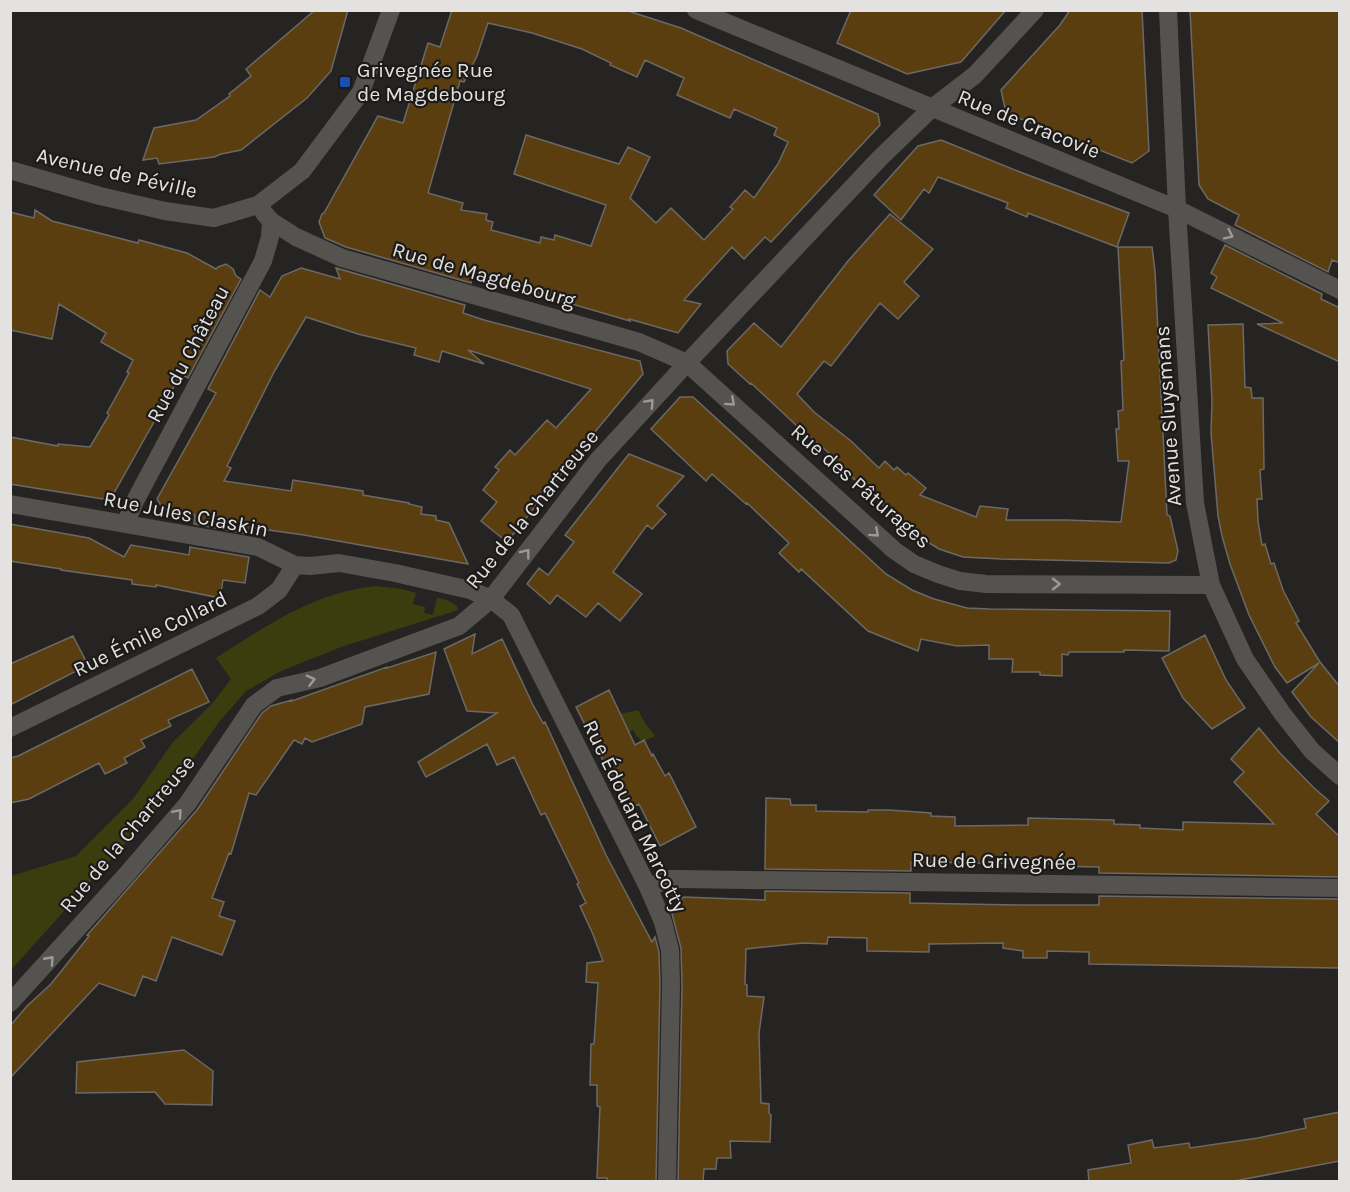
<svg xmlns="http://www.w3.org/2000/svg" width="1350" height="1192" font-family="Karla,sans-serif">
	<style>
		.green { fill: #3c3d0f }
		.building { fill: #5b3e10; stroke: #6b6966; stroke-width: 1.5; fill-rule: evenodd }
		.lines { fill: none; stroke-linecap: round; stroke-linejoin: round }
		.minor { stroke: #555350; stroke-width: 18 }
		.oneway { stroke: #9c9a98 }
		.transit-dot { fill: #1a4fb4; stroke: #1c1b19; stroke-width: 2 }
		.labels { text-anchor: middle; stroke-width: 4.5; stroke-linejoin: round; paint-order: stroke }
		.poi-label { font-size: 21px; fill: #e3e2e1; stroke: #1c1b19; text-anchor: start }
		.street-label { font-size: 21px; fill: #e3e2e1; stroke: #1c1b19 }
	</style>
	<rect width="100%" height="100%" fill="#262422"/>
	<!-- green -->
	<path class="green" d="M376,586L402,589L416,593L413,604L425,607L424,613L433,615L437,598L447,600L457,606L458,610L341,647L281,671L246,691L219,722L164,800L11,970V876L76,856L133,799L173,742L211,705L231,679L216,658C266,626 315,592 376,586Z
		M638,710L645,723L655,736L642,742L639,737H637L633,730L629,732L628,728L618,732L620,714Z"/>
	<!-- building -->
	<path class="building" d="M315,10H348L331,71L307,98L241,150L221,154L214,157L159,164L157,158L143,160L154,128L196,120L230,96L229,94L251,76L246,69Z
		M452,10H625L681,28L878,114L880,125L771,242L765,237L744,259L732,247L684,300L701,304L678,333L629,319L630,321L473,275L471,283L346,247L325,238L319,222L322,214L324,213L378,116L403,123L428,43L440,47ZM488,23L532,33L582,49L611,63L610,65L637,77L645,60L684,78L677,95L730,118L734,109L777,128L774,135L788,142L778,164L754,198L745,190L730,207L733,209L704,240L671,208L656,223L630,198L650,157L628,147L619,164L526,135L514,174L606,205L591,246L555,235L554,240L541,237L540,243L491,230L493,222L486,220L487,214L461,210L463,203L428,193L460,81L464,82L477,56Z
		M851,10H1006L961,62L907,74L837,43Z
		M1070,10H1142L1149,151L1132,163L1006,113L1001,90L1060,25Z
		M1190,10H1340V263L1332,260L1328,272L1235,225L1239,215L1208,199L1199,185Z
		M941,140L1020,172L1129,213L1117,247L1028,213L1027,217L1006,208L1008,203L938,177L929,193L924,189L901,220L874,195L918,146Z
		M35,210L52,221L138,243L139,240L187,253L216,269L218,267L226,264L233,269L236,276L241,279L188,378L181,374L114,493L103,499L10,484V437L58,446V444L90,447L109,415L107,413L129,373L127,372L133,360L101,342L106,333L59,304L52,339L10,330V212L34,218Z
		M890,214L933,249L904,282L919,296L898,319L880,303L831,366L824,361L797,394L814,412L851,441L879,468L885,461L894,470L897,467L906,475L908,473L926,488L920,495L976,517L980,506L1008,509L1006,520H1067L1121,522L1129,461H1118L1116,429H1119L1118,411L1123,410L1121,361L1124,360L1118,247H1152L1155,271L1167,515L1170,516L1178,551L1176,560L1169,563L1001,559L963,557L939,549L913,533L833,460L835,458L797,426L751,383L750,384L728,364L727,351L754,323L781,347L848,261Z
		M1225,245L1322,294L1321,299L1340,308V362L1257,324L1283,323L1211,288L1217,277L1211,273Z
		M301,268L340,279L336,268L465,305L463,313L484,320L640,361L643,374L589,439L507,542L481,521L497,502L483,490L499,470L495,467L510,450L515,455L547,420L556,428L591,389L468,350L484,364L442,351L439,362L414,355L416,348L358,334L306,317L274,372L227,466L231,468L224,481L291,491L293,480L363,491V495L409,503V504L422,507L421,514L436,516V520L449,523L468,564L304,535L254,528L253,535L194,524L195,515L163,509L157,499L216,393L208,389L260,290L270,297L282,276Z
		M1243,324L1245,387L1251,388L1252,398H1263L1264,469L1260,470L1262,499H1257L1258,521L1262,545L1265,544L1271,564L1274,563L1283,590L1299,621L1296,623L1320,662L1340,687V743L1311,717L1292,692L1319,663L1287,683L1275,667L1249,615L1230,564L1222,536L1218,516L1211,433L1212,400L1208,325Z
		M680,397H693L886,574L912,590L934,599L967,608L990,609L1170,611L1169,651L1124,650V652H1069L1068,655L1062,654V676L1040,675V672H1012L1013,659H989V645L957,646L921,639L918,651L868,631L801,569L799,572L779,553L789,543L747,503L746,504L712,474L706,481L651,429Z
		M629,454L684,476L657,506L666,514L652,529L647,525L613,572L642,594L620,621L598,603L586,617L557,595L550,604L527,584L539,568L548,575L574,542L565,535Z
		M10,524L89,538L124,557L131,545L189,555L190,547L249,557L245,583L223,580L220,598L156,585V587L132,584V580L61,570V569L10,561Z
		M475,634L472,654L502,639L532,703L543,723L545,722L606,855L652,942L655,937L659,952L660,985L656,1182H607V1178H597L600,1107L597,1106V1085H590L591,1044H594L598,983L586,982L587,963L603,961L592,932L580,906L586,903L577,884L579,883L545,813L541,815L514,757L497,765L487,744L426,777L418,762L497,713L467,711L444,649Z
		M1205,635L1226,680L1245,708L1212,729L1183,698L1162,658Z
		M73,636L88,665L10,705V664Z
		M436,652L429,694L365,707L362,724L312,742L305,738L302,744L294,740L256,795L249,793L231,854L229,853L212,898L224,902L219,916L235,921L222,955L172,937L156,981L143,976L135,996L99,983L10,1078V1026L27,1006L51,984L89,936L87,935L88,934L197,810L262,713L271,706L292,700V701L387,667V668Z
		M192,669L209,702L168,720L171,726L141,740L145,747L124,758L127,763L105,774L99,763L29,799L10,803V758L18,756Z
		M609,690L635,745L644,740L652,756L653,754L665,776L669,773L696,827L660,846L639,804L628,810L576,707Z
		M1259,728L1279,752L1313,787L1329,801L1316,814L1340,837V877L1099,873V867L1052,866V864L911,862V871L765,869L766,798L790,799L791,805H816V811L868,812V810H889L931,813V816L955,817V826L1028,825V818L1114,820V824L1140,825V828L1183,830V822L1274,824L1234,782L1244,772L1231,759Z
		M765,891L910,893V903L1022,905H1099V896L1340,899V968L1089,964V952L1047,951V958H1023V951L1003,948V943L929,944V952L867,951V938L828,937L827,944L803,943L746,949L745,984L747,985V996L764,997L759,1033L761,1103L769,1104V1113L771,1115L770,1142L730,1141L731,1158H717L716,1169H704L703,1182H678L682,985L681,948L672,914L683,897L765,900Z
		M184,1050L213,1071L212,1105L165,1104L155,1092L76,1093L77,1062Z
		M1340,1112V1161L1229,1182H1089L1088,1170L1131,1163L1128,1145L1152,1140L1154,1148L1189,1143L1190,1148L1258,1138L1306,1128L1304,1119Z"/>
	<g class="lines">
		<!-- minor -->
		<path class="minor" d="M696,10L1177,209L1340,290
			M1168,10L1177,209L1195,503L1211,585L1245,659L1282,713L1312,751L1340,776
			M10,170L100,196L165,211L214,218L258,205L302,171L361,92L391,10
			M271,221L296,237L342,258L639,342L687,363L894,550L914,564L938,574L960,581L986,584L1211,585
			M10,504L258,547L295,565L310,566L339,563L395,573L470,590L491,599L511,615L648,887L663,922L670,950L671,985L667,1182
			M125,524L136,499L263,261L270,237L271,221L264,213
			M10,728L258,606L279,590L295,565
			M648,887L670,879H680L1340,888
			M10,1003L126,875L188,803L254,705L277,688L320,678L459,626L491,599L598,460L687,363L880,158L932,108L975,75L1035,10"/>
	</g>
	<!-- one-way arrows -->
	<defs><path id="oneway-chevron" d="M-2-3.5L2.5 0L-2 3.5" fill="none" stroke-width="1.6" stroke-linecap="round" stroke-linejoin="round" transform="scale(1.5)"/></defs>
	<g class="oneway">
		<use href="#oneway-chevron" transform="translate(1229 235) rotate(26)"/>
		<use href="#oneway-chevron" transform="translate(731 402) rotate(42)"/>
		<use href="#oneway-chevron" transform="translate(650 403) rotate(-47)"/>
		<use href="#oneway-chevron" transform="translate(875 533) rotate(42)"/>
		<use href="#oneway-chevron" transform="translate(526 553) rotate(-52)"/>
		<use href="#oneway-chevron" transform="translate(1056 584)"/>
		<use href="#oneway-chevron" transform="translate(311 680) rotate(-14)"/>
		<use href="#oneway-chevron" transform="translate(178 813) rotate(-49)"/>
		<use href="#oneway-chevron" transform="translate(50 960) rotate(-48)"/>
	</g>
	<!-- markers -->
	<rect class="transit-dot" x="339" y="76" width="12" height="12" rx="3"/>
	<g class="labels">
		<!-- poi labels -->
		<g class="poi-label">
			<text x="357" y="77">Grivegnée Rue<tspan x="357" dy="24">de Magdebourg</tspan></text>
		</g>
		<!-- street labels -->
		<g class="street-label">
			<text transform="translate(1029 124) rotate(22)" y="7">Rue de Cracovie</text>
			<text transform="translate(117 173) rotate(13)" y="7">Avenue de Péville</text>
			<text transform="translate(484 275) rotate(16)" y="7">Rue de Magdebourg</text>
			<text transform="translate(188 354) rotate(-62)" y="7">Rue du Château</text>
			<text transform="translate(1168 416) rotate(-94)" y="7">Avenue Sluysmans</text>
			<text transform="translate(861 486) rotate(41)" y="7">Rue des Pâturages</text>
			<text transform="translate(532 509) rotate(-51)" y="7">Rue de la Chartreuse</text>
			<text transform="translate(186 514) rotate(11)" y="7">Rue Jules Claskin</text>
			<text transform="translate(150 634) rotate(-26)" y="7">Rue Émile Collard</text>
			<text transform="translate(635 816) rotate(64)" y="7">Rue Édouard Marcotty</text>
			<text transform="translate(127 834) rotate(-50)" y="7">Rue de la Chartreuse</text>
			<text transform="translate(994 861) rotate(1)" y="7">Rue de Grivegnée</text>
		</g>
	</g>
	<!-- border -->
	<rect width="1350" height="1192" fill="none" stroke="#e3e2e1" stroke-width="24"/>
</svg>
